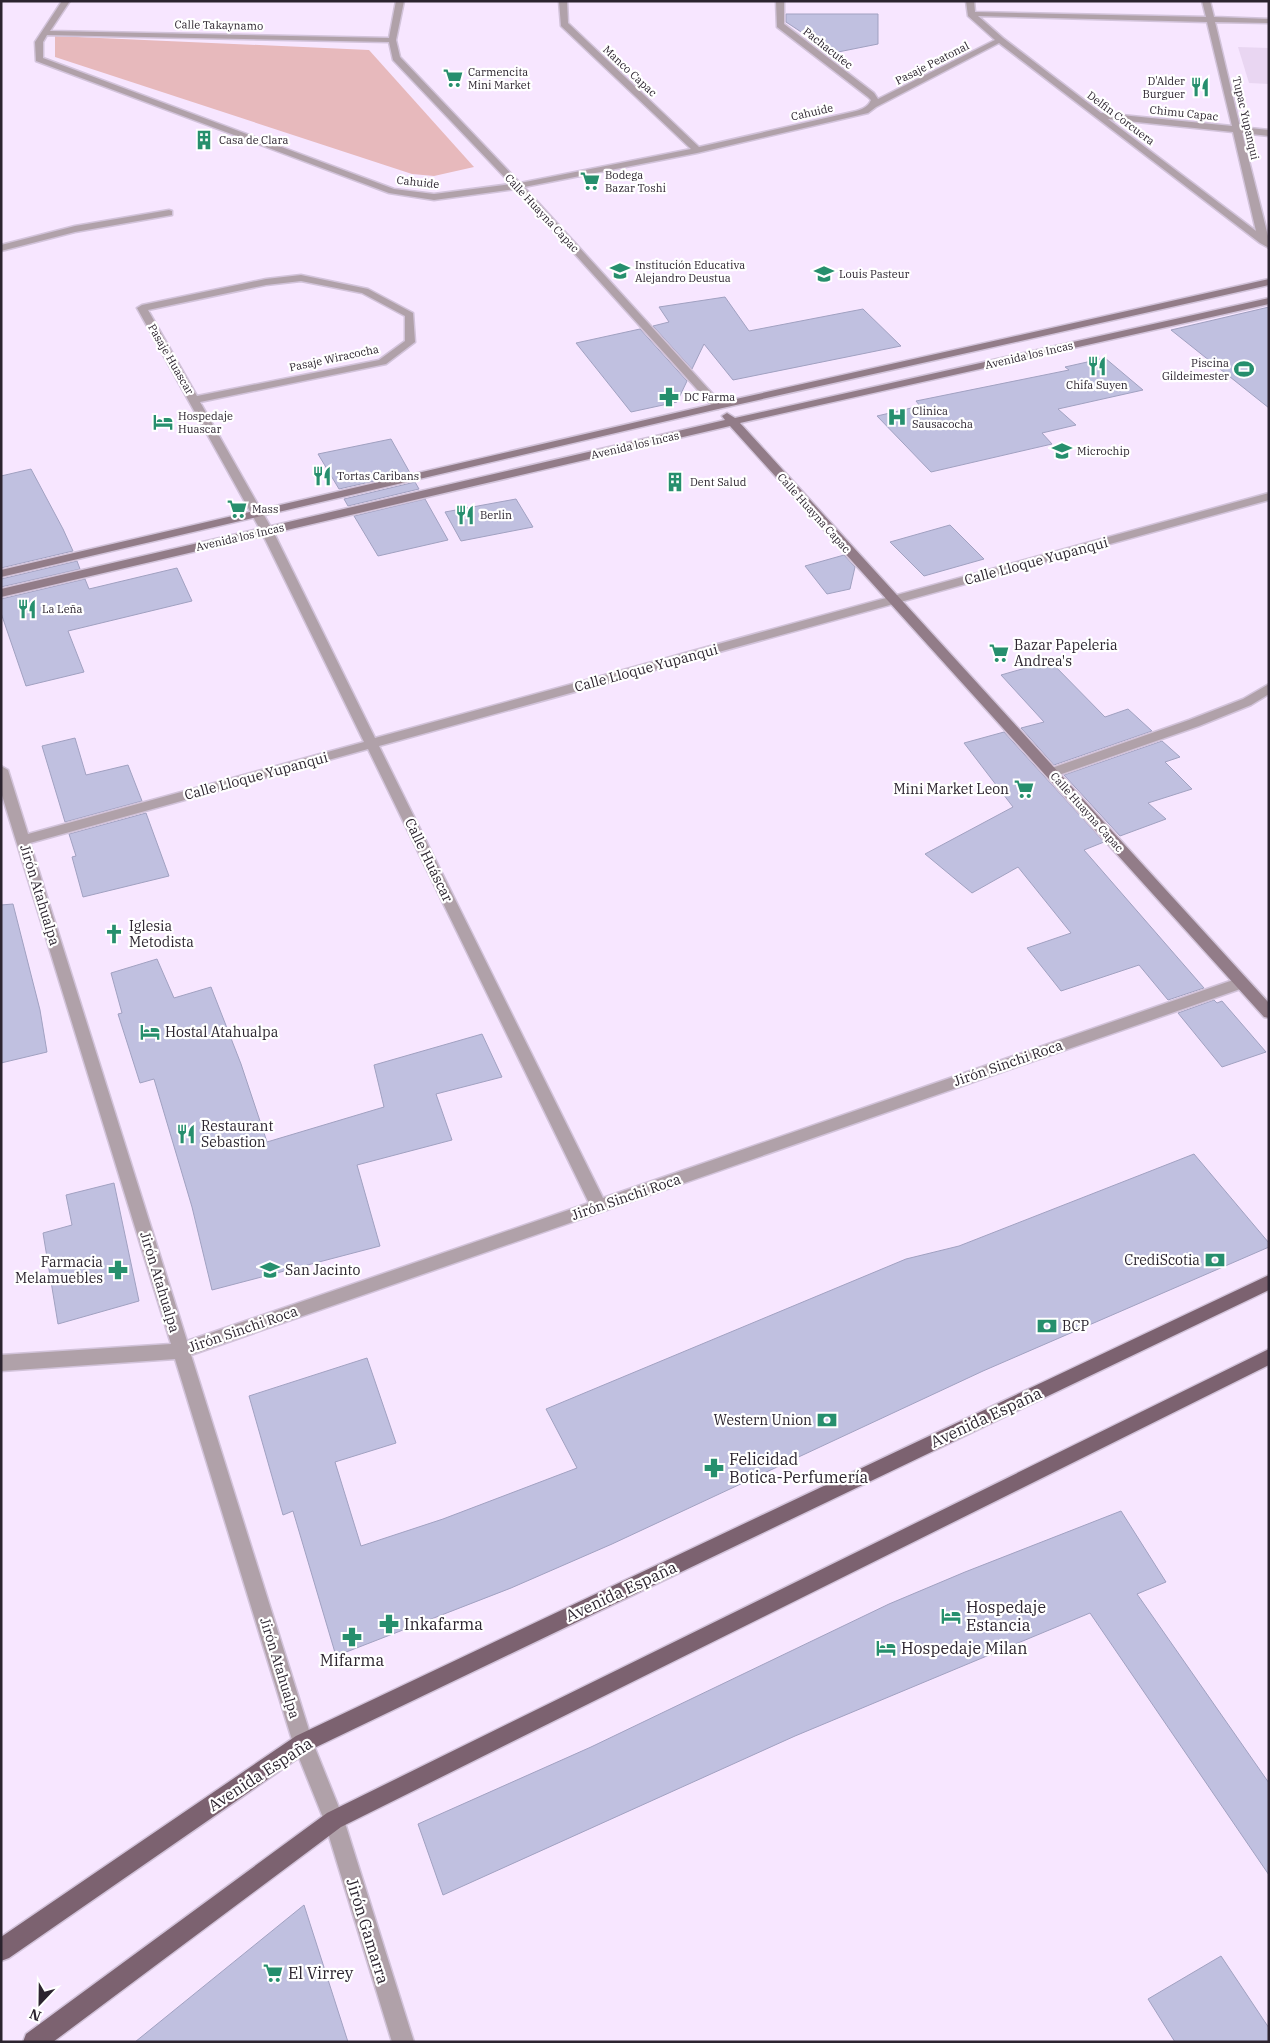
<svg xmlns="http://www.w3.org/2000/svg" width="1270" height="2043" font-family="'IBM Plex Serif',serif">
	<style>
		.built { fill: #e9d6f2 }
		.green { fill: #e7b9bc }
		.building { fill: #c0c0e0; stroke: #a1a1c1 }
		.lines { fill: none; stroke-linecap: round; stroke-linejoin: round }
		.lane-casing { stroke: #d2c3da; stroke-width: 3 }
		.street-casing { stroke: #d2c3da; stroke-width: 3 }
		.secondary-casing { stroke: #d2c3da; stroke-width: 3 }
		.primary-casing { stroke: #d2c3da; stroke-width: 3 }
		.lane { fill: #b0a1a9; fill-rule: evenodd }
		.street { fill: #b0a1a9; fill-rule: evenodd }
		.secondary { fill: #927c88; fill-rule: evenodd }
		.primary { fill: #7c6270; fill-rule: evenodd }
		.labels { text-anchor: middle; stroke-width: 4.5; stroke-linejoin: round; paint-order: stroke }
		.far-street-label { font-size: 11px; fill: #2c242f; stroke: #fff }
		.far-poi-label { font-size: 11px; fill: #2c242f; stroke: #fff; text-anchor: start }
		.street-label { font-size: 14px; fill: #2c242f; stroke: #fff }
		.poi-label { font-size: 14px; fill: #2c242f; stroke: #fff; text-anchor: start }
		.near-street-label { font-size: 16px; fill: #2c242f; stroke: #fff }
		.near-poi-label { font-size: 16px; fill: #2c242f; stroke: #fff; text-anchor: start }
	</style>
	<rect width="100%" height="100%" fill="#f7e6ff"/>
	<!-- built -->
	<path class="built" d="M1238,47L1269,48V84L1249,83Z"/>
	<!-- green -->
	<path class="green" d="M55,36L369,50L474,167L434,176L412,174L55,57Z"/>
	<!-- building -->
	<path class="building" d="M786,14H878V44L833,53L786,22Z
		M725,297L749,331L863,309L901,346L733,380L704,344L692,369L653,326L669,322L659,307Z
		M1269,307V408L1171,330Z
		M640,329L687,381L677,402L631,412L576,343Z
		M1105,358L1143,390L1058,409L1076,425L1042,433L1052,444L931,472L877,416L920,406L916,401L1069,370L1065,367Z
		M391,439L410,473L339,489L318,454Z
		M31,469L63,529L73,551L1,568V476Z
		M415,482L419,489L348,506L344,499Z
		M425,499L448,540L378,556L354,516Z
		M516,499L533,527L461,541L445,512Z
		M950,525L984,559L924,576L890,542Z
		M844,555L855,567L850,589L827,594L805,566Z
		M77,561L80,569L1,587V579Z
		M177,568L192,601L68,631L84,672L26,686L1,613V599L85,579L89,589Z
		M1050,661L1105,717L1128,709L1152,731L1054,765L1021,728L1044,722L1001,675Z
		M1004,732L1104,842L1084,850L1204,988L1168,1000L1139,965L1061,991L1027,948L1071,933L1018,867L972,893L925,854L1013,807L964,743Z
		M75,738L86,775L128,765L142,801L65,822L42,746Z
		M1162,741L1180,757L1165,762L1192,789L1148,803L1166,819L1120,836L1064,775Z
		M146,813L169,876L83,897L72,857L76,856L69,834Z
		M13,904L40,1010L47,1052L1,1063V905Z
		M157,959L174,998L211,987L241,1064L267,1142L384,1107L374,1065L482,1034L502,1077L436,1094L452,1140L357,1165L380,1246L212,1290L192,1207L154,1079L140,1083L118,1014L122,1013L111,973Z
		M1214,1000L1217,1003L1222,1001L1266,1052L1222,1067L1178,1013Z
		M1194,1154L1269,1243V1247L983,1371L612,1544L511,1588L336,1656L293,1511L283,1515L249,1396L367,1358L396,1443L335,1462L361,1546L443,1519L577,1468L546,1409L906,1259L959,1246Z
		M114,1183L139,1301L58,1324L43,1233L72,1225L66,1195Z
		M1121,1511L1166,1582L1137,1594L1269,1783V1875L1090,1613L795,1736L443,1895L418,1824L591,1747L889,1604L965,1572Z
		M304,1905L348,2042H135Z
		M1221,1956L1269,2028V2042H1175L1148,1999Z"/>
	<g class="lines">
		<defs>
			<path id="lane" d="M1269,684V694L1251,705L1199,726L1056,776L1051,777L1044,773L1046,770L1189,720L1243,699Z"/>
			<path id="street" d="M62,1H70L50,31L389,38L396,1H404L396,40L400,57L520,183L691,149L561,26L559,1H567L568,23L699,147L852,112C860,110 868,108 871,100L868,97L777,27L776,1H784V24L874,93L878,99L995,40L968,16L966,1H974L975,12L1206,17L1202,1H1210L1214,17L1269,19V23L1215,22L1240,127L1269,130V136L1242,133L1269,240V248L1260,243L999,43L876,107L868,113L697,153L524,187L722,404L723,406L718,409L714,408L516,189L434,200L389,193L36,61L35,42ZM978,16L1207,22L1232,126L1101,113L1003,38ZM47,35L389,42L393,60L511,184L434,194L394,189L43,58V42ZM1108,119L1233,132L1256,231Z
				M169,210L172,211V215L75,232L1,251V245L75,226Z
				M301,275L368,289L413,313L415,342L386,364L200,402L273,531L375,738L1269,493V500L379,746L603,1198L1236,979L1241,978L1246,979L1248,983L1246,987L191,1355L313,1743L344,1820L414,2042H392L324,1820L293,1743L175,1359L1,1371V1355L171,1344L1,792V766L8,770L28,834L364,742L261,531L137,308L142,305L266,279ZM301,281L362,293L405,316V341L379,360L197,396L148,310L266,285ZM368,749L589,1203L187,1341L30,843Z"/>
			<path id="secondary" d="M1269,279V285L718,409L1,577V570L718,403Z
				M1269,298V304L740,423L1269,1003V1018L1264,1017L730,426L1,597V589L725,420L722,416L727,413L735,418Z"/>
			<path id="primary" d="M1269,1275V1290L310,1750L9,1958L1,1961V1937L296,1736Z
				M1269,1349V1365L341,1827L53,2042H23L26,2034L327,1813Z"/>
		</defs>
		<!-- lane casing -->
		<use href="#lane" class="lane-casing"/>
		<!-- street casing -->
		<use href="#street" class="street-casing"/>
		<!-- secondary casing -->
		<use href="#secondary" class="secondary-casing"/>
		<!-- primary casing -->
		<use href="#primary" class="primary-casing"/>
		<!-- lane -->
		<use href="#lane" class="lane"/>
		<!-- street -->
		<use href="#street" class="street"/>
		<!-- secondary -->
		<use href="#secondary" class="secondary"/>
		<!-- primary -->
		<use href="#primary" class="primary"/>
	</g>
	<!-- icons -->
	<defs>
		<symbol id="supermarket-bare" viewBox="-9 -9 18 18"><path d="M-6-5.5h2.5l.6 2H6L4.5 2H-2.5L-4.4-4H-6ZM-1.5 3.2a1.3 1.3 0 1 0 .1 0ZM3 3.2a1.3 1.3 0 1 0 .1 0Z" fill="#268f6d" stroke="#fff" stroke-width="2.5" paint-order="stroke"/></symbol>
		<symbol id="restaurant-bare" viewBox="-9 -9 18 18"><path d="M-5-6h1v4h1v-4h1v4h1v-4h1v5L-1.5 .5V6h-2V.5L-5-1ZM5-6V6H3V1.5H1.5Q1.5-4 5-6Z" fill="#268f6d" stroke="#fff" stroke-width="2.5" paint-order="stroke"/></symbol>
		<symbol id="building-bare" viewBox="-9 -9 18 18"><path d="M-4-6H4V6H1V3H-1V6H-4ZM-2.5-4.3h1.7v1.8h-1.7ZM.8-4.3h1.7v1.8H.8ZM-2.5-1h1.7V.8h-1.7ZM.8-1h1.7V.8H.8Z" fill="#268f6d" stroke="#fff" stroke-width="2.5" paint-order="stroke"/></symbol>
		<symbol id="school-bare" viewBox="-9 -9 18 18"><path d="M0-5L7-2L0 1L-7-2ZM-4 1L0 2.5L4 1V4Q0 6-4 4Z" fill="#268f6d" stroke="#fff" stroke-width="2.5" paint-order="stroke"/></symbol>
		<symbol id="stadium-bare" viewBox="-9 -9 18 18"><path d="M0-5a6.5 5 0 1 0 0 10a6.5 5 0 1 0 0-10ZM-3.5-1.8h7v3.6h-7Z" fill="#268f6d" stroke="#fff" stroke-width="2.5" paint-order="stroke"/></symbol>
		<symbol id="pharmacy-bare" viewBox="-9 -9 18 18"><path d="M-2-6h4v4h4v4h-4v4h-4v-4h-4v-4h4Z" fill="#268f6d" stroke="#fff" stroke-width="2.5" paint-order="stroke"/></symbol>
		<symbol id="hospital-bare" viewBox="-9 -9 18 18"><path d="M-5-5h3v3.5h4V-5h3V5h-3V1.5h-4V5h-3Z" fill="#268f6d" stroke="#fff" stroke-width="2.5" paint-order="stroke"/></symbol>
		<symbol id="hotel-bare" viewBox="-9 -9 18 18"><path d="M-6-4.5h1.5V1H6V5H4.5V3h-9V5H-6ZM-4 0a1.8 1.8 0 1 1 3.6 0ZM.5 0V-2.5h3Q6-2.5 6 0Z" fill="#268f6d" stroke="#fff" stroke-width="2.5" paint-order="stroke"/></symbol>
		<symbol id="church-bare" viewBox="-9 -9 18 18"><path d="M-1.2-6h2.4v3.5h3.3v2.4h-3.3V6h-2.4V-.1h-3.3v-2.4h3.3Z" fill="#268f6d" stroke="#fff" stroke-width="2.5" paint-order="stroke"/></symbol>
		<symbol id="bank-bare" viewBox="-9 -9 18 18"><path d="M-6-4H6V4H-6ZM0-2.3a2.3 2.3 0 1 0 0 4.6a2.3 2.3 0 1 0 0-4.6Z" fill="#268f6d" stroke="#fff" stroke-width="2.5" paint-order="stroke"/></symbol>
	</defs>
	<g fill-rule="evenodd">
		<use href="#supermarket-bare" x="439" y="64" width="28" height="28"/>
		<use href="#restaurant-bare" x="1186" y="73" width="28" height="28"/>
		<use href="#building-bare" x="190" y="126" width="28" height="28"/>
		<use href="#supermarket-bare" x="576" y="167" width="28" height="28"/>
		<use href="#school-bare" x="606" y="257" width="28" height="28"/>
		<use href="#school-bare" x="810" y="260" width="28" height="28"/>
		<use href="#restaurant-bare" x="1083" y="352" width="28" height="28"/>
		<use href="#stadium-bare" x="1230" y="355" width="28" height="28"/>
		<use href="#pharmacy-bare" x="655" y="383" width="28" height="28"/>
		<use href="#hospital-bare" x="883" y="403" width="28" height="28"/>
		<use href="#hotel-bare" x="149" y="408" width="28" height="28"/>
		<use href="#school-bare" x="1048" y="437" width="28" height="28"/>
		<use href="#restaurant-bare" x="308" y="462" width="28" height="28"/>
		<use href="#building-bare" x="661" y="468" width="28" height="28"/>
		<use href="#supermarket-bare" x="223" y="495" width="28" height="28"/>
		<use href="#restaurant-bare" x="451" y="501" width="28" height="28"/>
		<use href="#restaurant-bare" x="13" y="595" width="28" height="28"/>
		<use href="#supermarket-bare" x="985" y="639" width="28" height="28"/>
		<use href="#supermarket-bare" x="1010" y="775" width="28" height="28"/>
		<use href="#church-bare" x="100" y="920" width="28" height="28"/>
		<use href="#hotel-bare" x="136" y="1018" width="28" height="28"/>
		<use href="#restaurant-bare" x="172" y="1120" width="28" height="28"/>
		<use href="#bank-bare" x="1201" y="1246" width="28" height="28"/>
		<use href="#pharmacy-bare" x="104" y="1256" width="28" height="28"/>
		<use href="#school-bare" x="256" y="1256" width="28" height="28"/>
		<use href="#bank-bare" x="1033" y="1312" width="28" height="28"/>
		<use href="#bank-bare" x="813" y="1406" width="28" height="28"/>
		<use href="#pharmacy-bare" x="700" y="1454" width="28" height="28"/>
		<use href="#hotel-bare" x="937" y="1602" width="28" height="28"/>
		<use href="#pharmacy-bare" x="375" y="1610" width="28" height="28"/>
		<use href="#pharmacy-bare" x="338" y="1623" width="28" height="28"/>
		<use href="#hotel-bare" x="872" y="1634" width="28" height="28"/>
		<use href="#supermarket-bare" x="259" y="1959" width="28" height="28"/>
	</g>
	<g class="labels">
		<!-- far-street labels -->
		<g class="far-street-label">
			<text transform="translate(219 25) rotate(1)" y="4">Calle Takaynamo</text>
			<text transform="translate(828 48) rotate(38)" y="4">Pachacutec</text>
			<text transform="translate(932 63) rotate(-27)" y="4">Pasaje Peatonal</text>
			<text transform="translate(630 71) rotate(43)" y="4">Manco Capac</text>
			<text transform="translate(812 112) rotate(-13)" y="4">Cahuide</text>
			<text transform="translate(1184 113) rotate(6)" y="4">Chimu Capac</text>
			<text transform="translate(1121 118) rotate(37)" y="4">Delfin Corcuera</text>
			<text transform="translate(1246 118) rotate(77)" y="4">Tupac Yupanqui</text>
			<text transform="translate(418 182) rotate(6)" y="4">Cahuide</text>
			<text transform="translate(542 213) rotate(47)" y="4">Calle Huayna Capac</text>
			<text transform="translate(1029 355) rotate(-13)" y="4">Avenida los Incas</text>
			<text transform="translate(334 358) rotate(-12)" y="4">Pasaje Wiracocha</text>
			<text transform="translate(171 359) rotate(60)" y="4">Pasaje Huascar</text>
			<text transform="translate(635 445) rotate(-13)" y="4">Avenida los Incas</text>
			<text transform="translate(814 513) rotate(48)" y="4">Calle Huayna Capac</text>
			<text transform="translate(240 537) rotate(-13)" y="4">Avenida los Incas</text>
			<text transform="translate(1087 812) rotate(48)" y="4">Calle Huayna Capac</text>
		</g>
		<!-- far-poi labels -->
		<g class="far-poi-label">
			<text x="468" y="76">Carmencita<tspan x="468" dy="13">Mini Market</tspan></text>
			<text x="1185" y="85" text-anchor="end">D'Alder<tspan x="1185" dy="13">Burguer</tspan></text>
			<text x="219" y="144">Casa de Clara</text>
			<text x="605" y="179">Bodega<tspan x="605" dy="13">Bazar Toshi</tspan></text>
			<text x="635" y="269">Institución Educativa<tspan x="635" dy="13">Alejandro Deustua</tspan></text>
			<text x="839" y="278">Louis Pasteur</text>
			<text x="1229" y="367" text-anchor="end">Piscina<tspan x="1229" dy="13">Gildeimester</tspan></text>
			<text x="1097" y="389" text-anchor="middle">Chifa Suyen</text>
			<text x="684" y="401">DC Farma</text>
			<text x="912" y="415">Clinica<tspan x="912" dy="13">Sausacocha</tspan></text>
			<text x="178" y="420">Hospedaje<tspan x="178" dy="13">Huascar</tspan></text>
			<text x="1077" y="455">Microchip</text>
			<text x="337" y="480">Tortas Caribans</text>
			<text x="690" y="486">Dent Salud</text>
			<text x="252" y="513">Mass</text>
			<text x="480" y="519">Berlin</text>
			<text x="42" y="613">La Leña</text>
		</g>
		<!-- street labels -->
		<g class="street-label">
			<text transform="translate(1036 561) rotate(-15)" y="5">Calle Lloque Yupanqui</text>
			<text transform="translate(646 668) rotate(-15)" y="5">Calle Lloque Yupanqui</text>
			<text transform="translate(256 776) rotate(-15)" y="5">Calle Lloque Yupanqui</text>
			<text transform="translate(429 860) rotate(64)" y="5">Calle Huáscar</text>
			<text transform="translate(40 895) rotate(73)" y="5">Jirón Atahualpa</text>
			<text transform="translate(1008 1063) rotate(-19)" y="5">Jirón Sinchi Roca</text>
			<text transform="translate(626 1197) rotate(-19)" y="5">Jirón Sinchi Roca</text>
			<text transform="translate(160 1282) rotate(73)" y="5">Jirón Atahualpa</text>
			<text transform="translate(243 1329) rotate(-19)" y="5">Jirón Sinchi Roca</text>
			<text transform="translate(280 1668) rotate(73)" y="5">Jirón Atahualpa</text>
		</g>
		<!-- poi labels -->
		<g class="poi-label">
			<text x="1014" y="650">Bazar Papeleria<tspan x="1014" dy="16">Andrea's</tspan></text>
			<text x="1009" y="794" text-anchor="end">Mini Market Leon</text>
			<text x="129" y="931">Iglesia<tspan x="129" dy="16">Metodista</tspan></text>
			<text x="165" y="1037">Hostal Atahualpa</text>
			<text x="201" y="1131">Restaurant<tspan x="201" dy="16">Sebastion</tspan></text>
			<text x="1200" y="1265" text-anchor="end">CrediScotia</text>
			<text x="103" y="1267" text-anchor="end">Farmacia<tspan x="103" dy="16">Melamuebles</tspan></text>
			<text x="285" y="1275">San Jacinto</text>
			<text x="1062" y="1331">BCP</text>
			<text x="812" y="1425" text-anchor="end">Western Union</text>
		</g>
		<!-- near-street labels -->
		<g class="near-street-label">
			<text transform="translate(986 1417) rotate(-25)" y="6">Avenida España</text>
			<text transform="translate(621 1591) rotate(-25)" y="6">Avenida España</text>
			<text transform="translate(260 1774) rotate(-33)" y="6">Avenida España</text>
			<text transform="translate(368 1931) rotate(73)" y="6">Jirón Gamarra</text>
		</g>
		<!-- near-poi labels -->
		<g class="near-poi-label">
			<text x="729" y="1465">Felicidad<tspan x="729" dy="18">Botica-Perfumería</tspan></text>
			<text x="966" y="1613">Hospedaje<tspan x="966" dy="18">Estancia</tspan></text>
			<text x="404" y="1630">Inkafarma</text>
			<text x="901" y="1654">Hospedaje Milan</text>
			<text x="352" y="1666" text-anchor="middle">Mifarma</text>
			<text x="288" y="1979">El Virrey</text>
		</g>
	</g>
	<!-- border -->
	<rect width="1270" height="2043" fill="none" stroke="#2c242f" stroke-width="5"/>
	<!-- north arrow -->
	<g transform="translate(40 2003) rotate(202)" stroke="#ffffff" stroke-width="4" paint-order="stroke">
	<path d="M0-4L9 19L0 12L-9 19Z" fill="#2c242f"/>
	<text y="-8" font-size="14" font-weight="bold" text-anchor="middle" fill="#2c242f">N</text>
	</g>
</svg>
